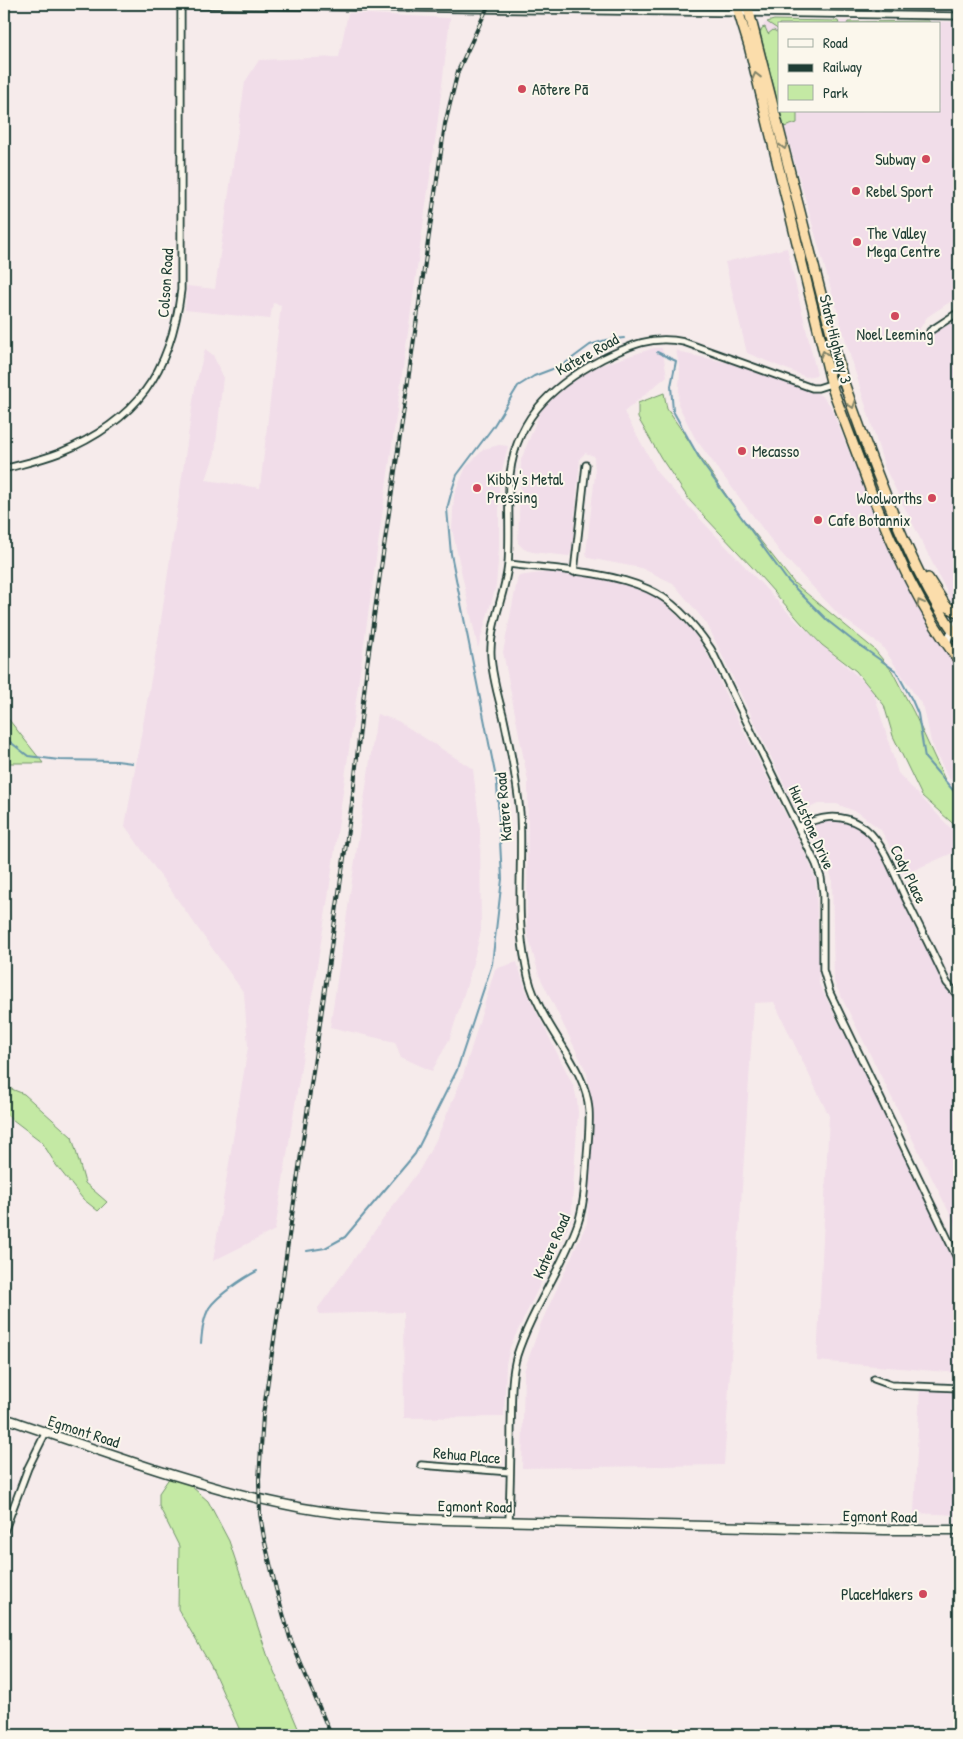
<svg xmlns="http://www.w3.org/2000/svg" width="963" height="1739" font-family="'Patrick Hand',sans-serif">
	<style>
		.built { fill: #f1dde9 }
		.green { fill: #c4e9a4; stroke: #72936c }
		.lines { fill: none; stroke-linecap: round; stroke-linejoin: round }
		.stream { stroke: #6998ab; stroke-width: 2 }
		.minor-casing { stroke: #1f3d34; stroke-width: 9 }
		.secondary-casing { stroke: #1f3d34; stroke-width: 11 }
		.trunk-casing { stroke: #1f3d34; stroke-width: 12 }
		.minor { stroke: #fbf7ec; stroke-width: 5.5 }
		.secondary { stroke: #fbf7ec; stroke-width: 8 }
		.trunk { stroke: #fbddab; stroke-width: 9 }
		.rail-casing { stroke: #1f3d34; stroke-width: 4 }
		.rail { stroke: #fbf7ec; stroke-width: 2; stroke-dasharray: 5.5; stroke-linecap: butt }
		.oneway { stroke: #82856a }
		.poi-dot { fill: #d1495b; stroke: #fbf7ec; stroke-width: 2 }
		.labels { text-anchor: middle; stroke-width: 4; stroke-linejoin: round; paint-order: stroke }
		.poi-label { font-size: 16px; fill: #1f3d34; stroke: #fbf7ec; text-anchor: start }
		.street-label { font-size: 16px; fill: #1f3d34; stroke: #fbf7ec }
	</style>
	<rect width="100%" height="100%" fill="#f6ebeb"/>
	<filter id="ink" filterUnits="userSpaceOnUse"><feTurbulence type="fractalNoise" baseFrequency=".02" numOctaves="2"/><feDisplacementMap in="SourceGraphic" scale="10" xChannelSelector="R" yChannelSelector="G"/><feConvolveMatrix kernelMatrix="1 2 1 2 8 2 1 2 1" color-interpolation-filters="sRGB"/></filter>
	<g filter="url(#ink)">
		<!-- built -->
		<path class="built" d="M755,4H959V10L764,7Z
			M348,13L450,18L437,127L328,898L275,1230L213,1261L248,1047L244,993L125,826L159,634L195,388L205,349L213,355L223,377L215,453L206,480L260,488L281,305L273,303L270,319L185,310L187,286L215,289L245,82L259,60L339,57Z
			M774,20L959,22V118L957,128L956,165L959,196V296L927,317L919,330L923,336L931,334L959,317V610L957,612L885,468L849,352L780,111H939V24H779V108L760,33L762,27L765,23Z
			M787,248L817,375L806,377L747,353L725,262Z
			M654,348H662L667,376L624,412L659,475L796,621L873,690L898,773L959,837V850L905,874L881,830L859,813L837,804H818L798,813L707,624L673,583L641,568L588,558L586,553L595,475L594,456L585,453L580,458L572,550L569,556L532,552L524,549L518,543L521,460L541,409L571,382L595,367Z
			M676,350L686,354L740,365L812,390L823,397L830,405L887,545L909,588L959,663V787L947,776L931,742L924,708L882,646L840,616L780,552L695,438L678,404L680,371Z
			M499,445L508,446L499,482V548L496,586L478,648L452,529L454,495L466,467L484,449Z
			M4,475H6V606H4Z
			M556,571L589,573L652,591L692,630L707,653L728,700L808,859L816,881L819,984L959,1258V1373L817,1361L829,1116L774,1002L754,1003L724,1465L522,1468L524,1371L541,1323L587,1223L593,1110L587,1073L539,975L527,932L528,781L503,652L518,576Z
			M377,714L398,721L473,769L480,829L481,931L469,978L450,1038L432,1071L401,1057L395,1042L330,1027Z
			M821,820H837L855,823L877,844L959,1010L958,1230L834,982L832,879L829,869L805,826Z
			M517,962L527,993L574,1087L577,1100L578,1113L571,1220L510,1347L506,1364L504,1417L404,1418L403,1312L319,1314L318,1308L420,1169L436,1140L463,1076L495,969Z
			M920,1387L959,1389V1515L914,1513Z"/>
		<!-- green -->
		<path class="green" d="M774,20L838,21L839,24H779V30L767,22Z
			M929,21L930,24H847L848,22Z
			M765,27L768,34L773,30L779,33V108L760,33L762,28Z
			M780,111H797V123L784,127Z
			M664,393L667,409L740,515L794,583L874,649L892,671L914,713L946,782L959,795V829L922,796L893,736L884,705L856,671L822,645L803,625L752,567L690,501L661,458L638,418V403Z
			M4,714L6,716L43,763H4Z
			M4,1086L24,1094L72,1137L85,1183L107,1202L98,1211L83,1199L56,1165L42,1142L4,1113Z
			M174,1471L208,1501L229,1541L268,1657L301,1735H242L211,1666L178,1609L179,1546L159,1506V1493Z"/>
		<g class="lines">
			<!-- stream -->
			<path class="stream" d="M657,352L676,361L671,386L673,411L702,463L787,580L828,621L852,640L896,671L912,700L918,714L925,758L959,797
				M4,737L28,756L59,760L117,761L132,763
				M307,1251L325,1248L345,1237L415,1154L457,1070L492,964L502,879L497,783L451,554L447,509L452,490L457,475L493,427L518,386L534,376L563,365L590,345L606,340L624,338
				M201,1343C202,1332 203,1319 209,1308C217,1296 243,1278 257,1271"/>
			<defs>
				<path id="minor" d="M129,4L959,16
					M959,142L957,176L959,197
					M930,331L959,312
					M4,469C22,464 41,460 59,453C137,421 171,372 181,290V5
					M508,564C551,569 609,571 648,589C675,601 695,625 711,649L816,864L821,878L823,893V970L830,993L959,1262
					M574,572L586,465
					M947,644C950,635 951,626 959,620
					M798,827C819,817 839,812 860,825C883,838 895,877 906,899C920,927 934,955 947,983L959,997
					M874,1379L891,1385L959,1388
					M421,1465L510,1472
					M509,1521C510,1490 511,1459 511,1428C512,1404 510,1379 517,1355C532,1309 562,1269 578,1223C585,1202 585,1179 587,1157C588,1142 590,1126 589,1110C587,1073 553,1037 538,1003C532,992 528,978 526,966C515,916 523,863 520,813C517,780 510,747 503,715C498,696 492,676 491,656C489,625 505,596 508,565C510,539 508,512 509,486C512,422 549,387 602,359C631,345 652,335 684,342L812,388H818L843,380
					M4,1532L28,1468L46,1432"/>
				<path id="secondary" d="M4,1418C96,1449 187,1484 283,1504C336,1516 391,1518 445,1520L885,1530H959"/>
				<path id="trunk" d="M736,4L749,46L833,390C846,426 860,461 873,497C898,558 919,607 959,661
					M747,4L843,380C857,421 872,461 888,501C907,549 928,597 959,639
					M928,578L946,606L959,613"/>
			</defs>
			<!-- minor casing -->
			<use href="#minor" class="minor-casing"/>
			<!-- secondary casing -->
			<use href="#secondary" class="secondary-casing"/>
			<!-- trunk casing -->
			<use href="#trunk" class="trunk-casing"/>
			<!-- minor -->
			<use href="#minor" class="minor"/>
			<!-- secondary -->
			<use href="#secondary" class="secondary"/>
			<!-- trunk -->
			<use href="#trunk" class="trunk"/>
			<defs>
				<path id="rail" d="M331,1735L290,1638L276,1589L264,1538L260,1514L259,1480L263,1415L352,803L367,665L445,124L458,71L489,4"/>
			</defs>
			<!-- rail casing -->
			<use href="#rail" class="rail-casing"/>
			<!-- rail -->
			<use href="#rail" class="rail"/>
		</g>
		<!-- one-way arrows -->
		<defs><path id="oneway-chevron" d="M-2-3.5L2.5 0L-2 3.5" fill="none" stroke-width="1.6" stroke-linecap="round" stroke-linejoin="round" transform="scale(1.25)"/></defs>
		<g class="oneway">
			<use href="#oneway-chevron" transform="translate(756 76) rotate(-104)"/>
			<use href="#oneway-chevron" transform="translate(784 146) rotate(76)"/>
			<use href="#oneway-chevron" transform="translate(824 354) rotate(-104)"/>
			<use href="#oneway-chevron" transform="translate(852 405) rotate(71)"/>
			<use href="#oneway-chevron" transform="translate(920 603) rotate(-119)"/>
		</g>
	</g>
	<!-- markers -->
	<g class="poi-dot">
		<circle cx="522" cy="89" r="5"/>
		<circle cx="926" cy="159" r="5"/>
		<circle cx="856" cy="191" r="5"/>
		<circle cx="857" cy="242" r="5"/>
		<circle cx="895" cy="316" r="5"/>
		<circle cx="742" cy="451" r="5"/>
		<circle cx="477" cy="488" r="5"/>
		<circle cx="932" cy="498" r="5"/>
		<circle cx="818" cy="520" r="5"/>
		<circle cx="923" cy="1594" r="5"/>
	</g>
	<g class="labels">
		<!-- poi labels -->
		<g class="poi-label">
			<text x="532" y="95">Aōtere Pā</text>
			<text x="916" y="165" text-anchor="end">Subway</text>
			<text x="866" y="197">Rebel Sport</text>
			<text x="867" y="239">The Valley<tspan x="867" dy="18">Mega Centre</tspan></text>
			<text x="895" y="340" text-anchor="middle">Noel Leeming</text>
			<text x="752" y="457">Mecasso</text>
			<text x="487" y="485">Kibby's Metal<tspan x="487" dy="18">Pressing</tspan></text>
			<text x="922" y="504" text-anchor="end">Woolworths</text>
			<text x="828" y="526">Cafe Botannix</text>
			<text x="913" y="1600" text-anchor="end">PlaceMakers</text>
		</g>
		<!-- street labels -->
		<g class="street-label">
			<text transform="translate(165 283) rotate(-86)" y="6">Colson Road</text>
			<text transform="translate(836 339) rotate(76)" y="6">State Highway 3</text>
			<text transform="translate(587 354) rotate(-29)" y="6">Katere Road</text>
			<text transform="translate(503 807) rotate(-95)" y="6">Katere Road</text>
			<text transform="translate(812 827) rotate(66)" y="6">Hurlstone Drive</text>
			<text transform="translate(909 874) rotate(64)" y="6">Cody Place</text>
			<text transform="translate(551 1246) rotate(-66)" y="6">Katere Road</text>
			<text transform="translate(84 1431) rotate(18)" y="6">Egmont Road</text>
			<text transform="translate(467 1455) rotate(5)" y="6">Rehua Place</text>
			<text transform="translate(475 1506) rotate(1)" y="6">Egmont Road</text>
			<text transform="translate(880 1516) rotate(1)" y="6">Egmont Road</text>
		</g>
	</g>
	<!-- margin -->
	<rect width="963" height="1739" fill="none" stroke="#fbf7ec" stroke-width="20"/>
	<rect x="10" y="10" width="943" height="1719" fill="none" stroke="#1f3d34" stroke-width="2" filter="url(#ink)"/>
	<!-- legend -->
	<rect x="778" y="22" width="162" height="90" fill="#fbf7ec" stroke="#a3ada2"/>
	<rect x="788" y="39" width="25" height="8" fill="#fbf7ec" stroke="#a3ada2"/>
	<text x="823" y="48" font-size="15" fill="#1f3d34">Road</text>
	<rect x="788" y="64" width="25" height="8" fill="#1f3d34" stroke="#a3ada2"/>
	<text x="823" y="72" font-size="15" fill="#1f3d34">Railway</text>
	<rect x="788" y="85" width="25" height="15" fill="#c4e9a4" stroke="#a3ada2"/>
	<text x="823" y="98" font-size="15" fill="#1f3d34">Park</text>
</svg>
